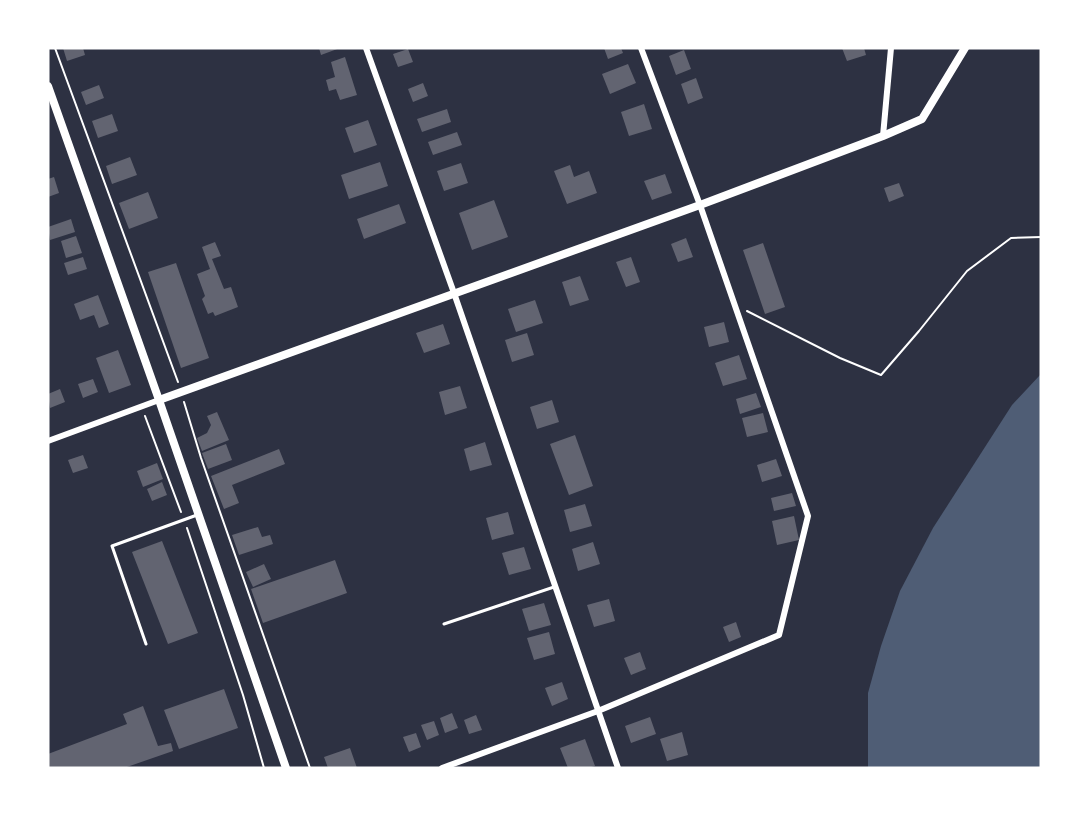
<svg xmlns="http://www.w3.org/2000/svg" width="1089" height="816" font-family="Mulish,sans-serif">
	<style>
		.water { fill: #4f5d75 }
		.building { fill: #626471 }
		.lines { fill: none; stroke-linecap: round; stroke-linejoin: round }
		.path { stroke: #fff; stroke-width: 2 }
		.service { stroke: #fff; stroke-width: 3 }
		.minor { stroke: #fff; stroke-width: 6 }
		.tertiary { stroke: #fff; stroke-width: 8 }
		.secondary { stroke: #fff; stroke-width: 8 }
	</style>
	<rect width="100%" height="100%" fill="#2d3142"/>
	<!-- water -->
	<path class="water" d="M1041,374V768H868V693L881,646L900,591L933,528L1012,405Z"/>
	<!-- building -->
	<path class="building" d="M63,48H83L85,55L67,61Z
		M319,48H340L321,55Z
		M604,48H621L623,53L608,59Z
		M842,48H864L866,55L847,61Z
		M408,49L413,62L398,67L393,54Z
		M684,50L691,69L676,75L669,56Z
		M345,57L357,95L340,100L336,89L329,91L326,80L335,77L331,62Z
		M628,64L636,83L610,94L602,74Z
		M696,78L703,98L688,104L681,84Z
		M423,83L428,96L413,102L408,89Z
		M99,85L104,98L86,105L81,92Z
		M644,104L652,129L629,136L621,112Z
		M447,109L451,122L422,132L417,119Z
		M112,114L118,131L98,138L92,121Z
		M368,120L377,145L354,153L345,128Z
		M457,132L462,145L433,155L428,142Z
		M130,157L137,175L112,184L106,166Z
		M380,162L388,186L349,199L341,175Z
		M461,163L468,183L444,191L437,171Z
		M570,165L574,177L589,171L597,193L567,204L554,171Z
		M665,174L672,193L652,200L644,181Z
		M54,177L59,193L48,197V179Z
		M899,183L904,196L889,202L884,188Z
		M148,192L158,218L129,229L119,203Z
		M494,200L508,237L472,250L459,213Z
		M399,204L406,223L364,239L357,219Z
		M71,219L75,232L50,240L48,227Z
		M76,236L82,253L66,258L61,241Z
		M686,238L693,257L678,262L671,244Z
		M215,242L221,256L212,259L224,289L231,287L238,307L215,316L213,312L208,314L202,299L205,296L197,274L210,269L202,247Z
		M763,243L785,307L765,314L743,250Z
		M83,257L87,269L68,275L64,263Z
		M631,257L640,282L626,287L616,262Z
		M176,263L209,358L181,368L148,272Z
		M580,276L589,300L570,306L562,282Z
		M98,295L109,324L99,328L94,315L80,320L74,304Z
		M535,300L543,323L516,332L508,309Z
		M724,322L729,342L709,347L704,327Z
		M443,324L450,344L424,353L416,333Z
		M527,333L534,355L512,362L505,340Z
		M118,350L131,385L109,393L96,358Z
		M739,355L747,379L723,386L715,363Z
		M93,379L98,392L83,398L78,384Z
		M460,386L467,408L445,415L439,392Z
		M60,389L65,402L50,408L48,394Z
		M756,393L761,407L740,414L736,399Z
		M552,400L559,422L537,429L530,407Z
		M217,412L229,440L202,451L197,438L207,433L211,425L207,416Z
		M763,413L768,432L747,437L742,418Z
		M575,435L593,486L569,495L550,444Z
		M485,442L492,465L470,471L464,449Z
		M226,444L232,460L208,469L202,453Z
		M279,449L285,464L232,485L239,503L224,509L211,476Z
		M83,455L88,468L73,473L68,460Z
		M776,459L782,476L762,482L757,465Z
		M157,463L163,479L143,487L137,471Z
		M162,482L167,495L152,501L147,489Z
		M792,493L796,506L774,511L771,498Z
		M585,504L592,526L570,532L564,510Z
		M508,512L514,534L492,540L486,518Z
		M794,516L799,540L777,545L772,521Z
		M258,527L262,537L270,535L273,544L239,555L232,535Z
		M162,541L198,633L168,644L132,552Z
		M593,542L600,564L578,571L572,549Z
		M524,547L531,569L509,575L502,553Z
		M335,560L347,593L263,623L251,589Z
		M264,564L271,579L253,587L246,572Z
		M609,599L615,621L594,627L587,605Z
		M544,603L551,625L529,631L522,609Z
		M736,622L741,637L729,642L723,627Z
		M549,632L555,654L534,660L527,638Z
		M640,652L646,669L631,675L624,658Z
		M562,682L568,699L552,706L545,688Z
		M224,689L238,728L179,749L164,710Z
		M143,706L158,746L171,743L173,751L124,768H48V754L127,724L123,714Z
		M452,713L458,728L445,733L440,718Z
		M476,715L482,730L469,734L464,720Z
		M650,717L656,734L631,743L625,726Z
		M434,721L439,735L427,740L421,725Z
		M682,732L688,755L667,761L660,739Z
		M416,733L421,747L409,752L403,737Z
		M585,739L595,766L588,768H568L560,748Z
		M350,748L357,768H328L324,757Z"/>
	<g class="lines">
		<!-- path -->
		<path class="path" d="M55,48L178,382
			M747,311L840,358L881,375L919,331L967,271L1011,238L1041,237
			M184,402L201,458L310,768
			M145,416L181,512
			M187,528L243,695L264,768"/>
		<!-- service -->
		<path class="service" d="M444,624L554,587
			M146,644L112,546L197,515"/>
		<!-- minor -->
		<path class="minor" d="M366,48L454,293L618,768
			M883,136L891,48
			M48,441L159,400
			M442,768L598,711L779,635L808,516L700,205L641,48"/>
		<!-- tertiary -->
		<path class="tertiary" d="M159,400L700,205L883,136L922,119L965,48"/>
		<!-- secondary -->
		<path class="secondary" d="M48,86L159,400L286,768"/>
	</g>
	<!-- border -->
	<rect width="1089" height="816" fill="none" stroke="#ffffff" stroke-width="99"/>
</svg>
